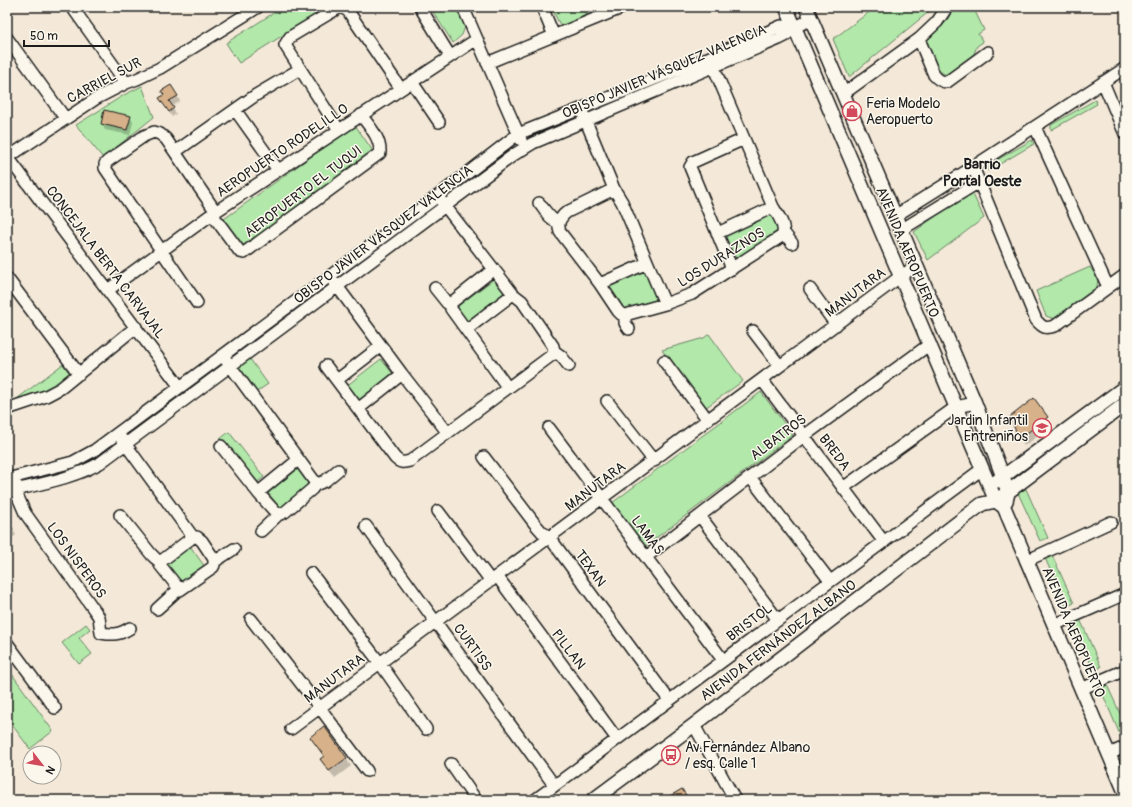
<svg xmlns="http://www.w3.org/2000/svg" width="1132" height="807" font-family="Pangolin,sans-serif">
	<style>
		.green { fill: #b2e8aa; stroke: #678263 }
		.shadow { fill: #0003 }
		.building { fill: #d7b189; stroke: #1c1c1c }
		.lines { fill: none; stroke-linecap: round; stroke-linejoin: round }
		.minor-casing { stroke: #1c1c1c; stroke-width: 14 }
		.tertiary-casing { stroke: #1c1c1c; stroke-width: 16 }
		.minor { stroke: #fbf7ec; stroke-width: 11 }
		.tertiary { stroke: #fbf7ec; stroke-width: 13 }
		.labels { text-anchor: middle; stroke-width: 3; stroke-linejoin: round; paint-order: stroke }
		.street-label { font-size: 14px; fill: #1c1c1c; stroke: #fbf7ec }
		.poi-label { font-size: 14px; fill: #1c1c1c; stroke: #fbf7ec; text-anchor: start }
		.neighbourhood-label { font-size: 15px; font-weight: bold; fill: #1c1c1c; stroke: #fbf7ec }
	</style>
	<rect width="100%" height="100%" fill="#f4e9d8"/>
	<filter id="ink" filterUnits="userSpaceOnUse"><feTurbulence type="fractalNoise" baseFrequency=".025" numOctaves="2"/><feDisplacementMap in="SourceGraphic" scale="8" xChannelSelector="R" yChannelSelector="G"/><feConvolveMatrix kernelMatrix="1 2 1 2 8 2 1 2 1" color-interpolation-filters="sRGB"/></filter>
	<g filter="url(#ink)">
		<!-- green -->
		<path class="green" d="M283,7H328L239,63L226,43Z
			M430,7H456L465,27L462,35L453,43Z
			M561,7H602L561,27L553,11Z
			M876,7H932L931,10L849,77L833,39Z
			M954,7H973L984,30L978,34L983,42L977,46L974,54L947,75L942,73L923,45L948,20Z
			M142,86L154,117L103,158L76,125L124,95Z
			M1095,100L1097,104L1051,130V125Z
			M355,125L375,154L244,247L224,219Z
			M1032,140L1034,144L988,171V165Z
			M971,190L984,218L928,260L914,232Z
			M770,213L778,226L777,233L737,260L723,234Z
			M1090,267L1098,279L1097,287L1054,319L1046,316L1036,291Z
			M640,270L650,273L659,297L655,304L628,312L620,309L609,290L610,282Z
			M495,278L506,294L468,323L459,311L458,306Z
			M709,334L743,381L705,408L662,350L704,338Z
			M250,359L268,384L255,393L238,368Z
			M381,359L394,375L358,404L345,387Z
			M63,364L71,375L47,393L14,401Z
			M761,392L793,435L644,547L612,503Z
			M229,432L264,477L255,484L220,439Z
			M299,468L312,484L281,509L268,493Z
			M1026,489L1048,538L1040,541L1018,493Z
			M190,546L205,567L180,586L165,565Z
			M1052,555L1074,603L1066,607L1045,558Z
			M1080,619L1101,667L1094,671L1072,622Z
			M86,624L90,629L79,638L92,654L79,664L62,643Z
			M7,667L53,731L30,749L7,718Z
			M1107,685L1125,724V735L1121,737L1100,688Z"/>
		<!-- shadow -->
		<path class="shadow" d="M177,96L180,101L172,107L176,114L172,117L164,104Z
			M130,117L133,122L130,135L105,130L102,124Z
			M1034,400L1052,426L1024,446L1020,438Z
			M7,522L16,535L7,542Z
			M311,737L346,758L351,766L335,778L326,767L324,757Z"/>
		<!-- building -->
		<path class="building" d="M171,85L178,96L169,101L174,108L169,112L159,98L164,95L161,91Z
			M104,110L131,116L127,130L101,124Z
			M1034,398L1048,417L1019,439L1010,417Z
			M7,520L13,529L7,534Z
			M324,726L347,758L329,771L320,759L324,756L310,737Z
			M682,789L689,800H663Z"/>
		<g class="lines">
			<defs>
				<path id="minor" d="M72,7L126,83
					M341,7L348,11L401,89
					M420,7L450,56
					M463,7L521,140
					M542,7L554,36
					M7,38L65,118
					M919,39L934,75C938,80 941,82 947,82L988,52
					M487,63L624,7
					M412,82L439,122
					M1103,82L1125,134
					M843,94L919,39L937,22L947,7
					M236,111L278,170
					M583,114L614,189L622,202L665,304
					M1035,127L1108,287
					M339,130L285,45L290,37L340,7
					M175,152L256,95L300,69
					M7,156L180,387
					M7,158L97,98L126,83L137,79L160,68L258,7
					M973,167L1036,320C1043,328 1045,329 1055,326L1125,275
					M614,189L567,212C560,217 557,223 560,232L600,284L618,311L621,314L625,315
					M539,203C545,210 550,220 559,223
					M212,214L240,252L244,253L380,153C381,138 369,126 361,115
					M895,216L973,167L1125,68
					M901,230L979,182
					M718,233L773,207
					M784,233L792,243
					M494,269L451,303V309L508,388
					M732,269L690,167L693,162L744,139
					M7,278L79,374
					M334,282L402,374L448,433
					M600,284L647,263
					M435,288L447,303L450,305
					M810,289L836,325
					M108,290L212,214L477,39
					M197,303L105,168V164L108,161L144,136L154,132L160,134L166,139L216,212
					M625,315L665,304L692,294L782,236C787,227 778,215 773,207L711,61
					M625,315V323L629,329
					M466,330L513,294
					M753,331L780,366
					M554,351L561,356L569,366
					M226,360L315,482V485L312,489L285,512L278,515L259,494L260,491L298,460
					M664,361L708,420
					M326,366L395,458C400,463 403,463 410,461L552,355L554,351L553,346L522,301L513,294L442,202
					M337,380L381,346
					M762,380L884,542
					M607,401L654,461
					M7,409L46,396L61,388L136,327
					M358,409L402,374
					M549,428L723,660
					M121,438L193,537H197L202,541L214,559V565L213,567L180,590L160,565V562L193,537
					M221,446L259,494
					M484,457L535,524L542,532L550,538L669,700
					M750,477L830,581
					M7,479L73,462L95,450L438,196L518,134L710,57L781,26L794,27
					M16,484L18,497L25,513L95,611L99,617L101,633C113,635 119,635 130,628
					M315,485L325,481L338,470
					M843,488L956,407L975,403
					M7,492C38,484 72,479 100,463L515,154L533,143L779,39L785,36L794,27L811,20
					M438,511L491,581
					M120,515L151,554L155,558L160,562
					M700,516L778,620
					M366,526L554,785
					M261,531L278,515
					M646,557L804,436L930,344
					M1026,561L1111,522
					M214,562L234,549
					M311,573L380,663L426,729
					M497,576L617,739
					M157,609L179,589
					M251,619L320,708L367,771
					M1054,625L1125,594
					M7,643L55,708
					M1081,689L1125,670
					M694,725L735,800
					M291,729L901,276L916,266
					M1109,754L1125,747
					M451,764L476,800
					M535,800L982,469"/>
				<path id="tertiary" d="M786,7L990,487L996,501L1004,507L1125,792
					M806,7L975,403L1003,477L1008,493L1006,501
					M997,481L1125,387
					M593,800L694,725L982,504L996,501L1125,404"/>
			</defs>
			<!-- minor casing -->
			<use href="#minor" class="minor-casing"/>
			<!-- tertiary casing -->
			<use href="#tertiary" class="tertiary-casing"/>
			<!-- minor -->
			<use href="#minor" class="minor"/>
			<!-- tertiary -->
			<use href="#tertiary" class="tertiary"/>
		</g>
	</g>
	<!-- icons -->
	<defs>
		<symbol id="shop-ring" viewBox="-11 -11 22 22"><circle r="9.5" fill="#fbf7ec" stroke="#d1495b" stroke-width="1.5"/><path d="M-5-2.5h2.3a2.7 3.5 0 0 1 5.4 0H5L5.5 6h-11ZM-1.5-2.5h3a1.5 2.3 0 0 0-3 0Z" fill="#d1495b"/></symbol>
		<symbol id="school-ring" viewBox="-11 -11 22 22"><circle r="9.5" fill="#fbf7ec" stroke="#d1495b" stroke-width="1.5"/><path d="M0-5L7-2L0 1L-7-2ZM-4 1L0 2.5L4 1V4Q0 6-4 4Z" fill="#d1495b"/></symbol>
		<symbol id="bus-ring" viewBox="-11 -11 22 22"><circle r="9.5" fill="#fbf7ec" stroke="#d1495b" stroke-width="1.5"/><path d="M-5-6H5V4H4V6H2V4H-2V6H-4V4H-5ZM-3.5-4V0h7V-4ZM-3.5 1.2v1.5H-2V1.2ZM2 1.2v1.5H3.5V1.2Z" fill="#d1495b"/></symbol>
	</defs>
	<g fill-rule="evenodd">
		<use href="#shop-ring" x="841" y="100" width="22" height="22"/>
		<use href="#school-ring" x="1031" y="417" width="22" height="22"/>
		<use href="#bus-ring" x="660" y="744" width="22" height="22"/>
	</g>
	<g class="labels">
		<!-- street labels -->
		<g class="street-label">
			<text transform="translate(664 71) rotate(-23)" y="5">OBISPO JAVIER VÁSQUEZ VALENCIA</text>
			<text transform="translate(104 80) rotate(-28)" y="5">CARRIEL SUR</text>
			<text transform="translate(282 150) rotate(-34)" y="5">AEROPUERTO RODELILLO</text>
			<text transform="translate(303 191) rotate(-37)" y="5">AEROPUERTO EL TUQUI</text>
			<text transform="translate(383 234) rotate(-37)" y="5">OBISPO JAVIER VÁSQUEZ VALENCIA</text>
			<text transform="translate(908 252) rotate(67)" y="5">AVENIDA AEROPUERTO</text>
			<text transform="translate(721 257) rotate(-32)" y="5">LOS DURAZNOS</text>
			<text transform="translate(106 262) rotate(53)" y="5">CONCEJALA BERTA CARVAJAL</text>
			<text transform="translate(855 292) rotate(-37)" y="5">MANUTARA</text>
			<text transform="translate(778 437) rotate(-37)" y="5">ALBATROS</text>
			<text transform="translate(835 452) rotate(53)" y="5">BREDA</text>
			<text transform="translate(595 486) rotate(-37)" y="5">MANUTARA</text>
			<text transform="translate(648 535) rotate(53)" y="5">LAMAS</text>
			<text transform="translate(77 560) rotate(54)" y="5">LOS NISPEROS</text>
			<text transform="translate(591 568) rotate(54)" y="5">TEXAN</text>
			<text transform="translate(749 622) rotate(-37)" y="5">BRISTOL</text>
			<text transform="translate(1074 632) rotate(67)" y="5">AVENIDA AEROPUERTO</text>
			<text transform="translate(778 640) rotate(-37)" y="5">AVENIDA FERNÁNDEZ ALBANO</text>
			<text transform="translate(473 647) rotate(54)" y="5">CURTISS</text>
			<text transform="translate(569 649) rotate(53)" y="5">PILLAN</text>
			<text transform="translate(334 678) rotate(-37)" y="5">MANUTARA</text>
		</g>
		<!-- poi labels -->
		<g class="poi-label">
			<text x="866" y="108">Feria Modelo<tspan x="866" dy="16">Aeropuerto</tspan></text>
			<text x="1028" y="425" text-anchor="end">Jardin Infantil<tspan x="1028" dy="16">Entreniños</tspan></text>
			<text x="685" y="752">Av.Fernández Albano<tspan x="685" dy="16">/ esq. Calle 1</tspan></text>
		</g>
		<!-- neighbourhood labels -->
		<g class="neighbourhood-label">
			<text x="982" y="169">Barrio<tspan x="982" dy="17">Portal Oeste</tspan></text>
		</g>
	</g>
	<!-- margin -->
	<rect width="1132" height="807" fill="none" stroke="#fbf7ec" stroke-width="24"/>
	<rect x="12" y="12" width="1108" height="783" fill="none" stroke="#1c1c1c" stroke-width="1.5" filter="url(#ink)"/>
	<!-- north arrow -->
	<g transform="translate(42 765) rotate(121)"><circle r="19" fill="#fbf7ec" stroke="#a29f99"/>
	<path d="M0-3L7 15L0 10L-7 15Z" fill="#d1495b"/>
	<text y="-6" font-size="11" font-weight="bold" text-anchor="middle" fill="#1c1c1c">N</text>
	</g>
	<!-- scale -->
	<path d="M24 40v6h85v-6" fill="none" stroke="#1c1c1c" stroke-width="2"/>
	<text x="30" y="40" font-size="12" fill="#1c1c1c" stroke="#fbf7ec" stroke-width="3" paint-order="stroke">50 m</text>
</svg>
